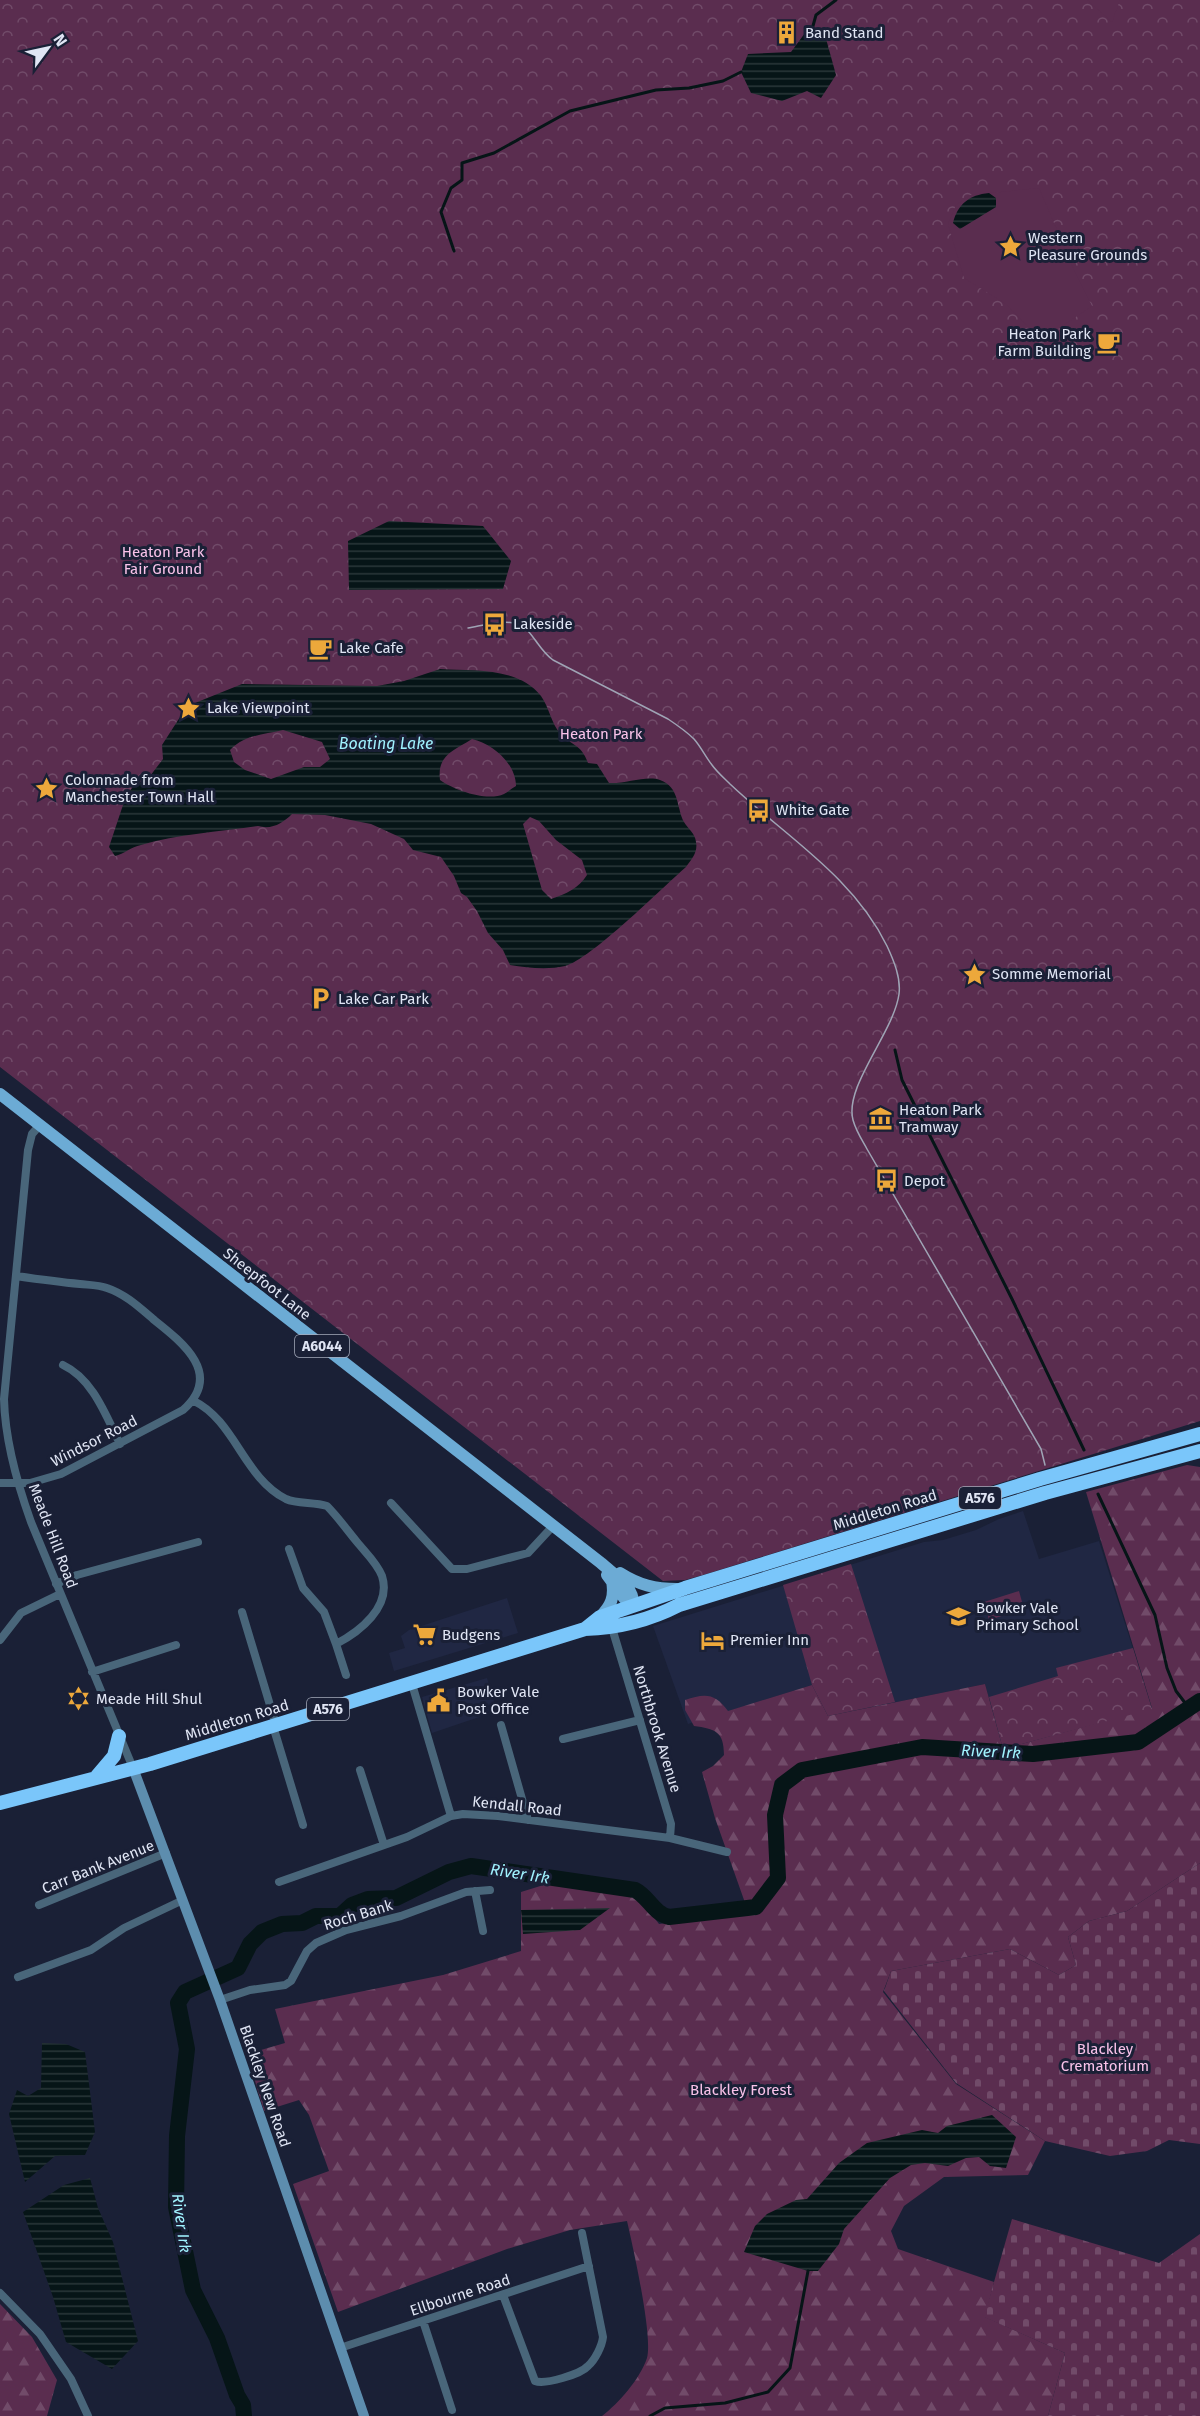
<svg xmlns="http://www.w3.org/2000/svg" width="1200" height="2416" font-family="'Fira Sans',sans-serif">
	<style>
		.built { fill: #202743 }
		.forest { fill: url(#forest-firs) }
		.cemetery { fill: url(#cemetery-stones) }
		.park { fill: url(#park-crowns) }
		.garden { fill: #5a2d4f }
		.water { fill: url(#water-rules); fill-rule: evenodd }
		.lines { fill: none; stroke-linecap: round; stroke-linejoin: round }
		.stream { stroke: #061517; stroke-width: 3 }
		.river { stroke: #061517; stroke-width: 16 }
		.street { stroke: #49667a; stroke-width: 8 }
		.secondary { stroke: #5d8dae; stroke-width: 10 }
		.primary { stroke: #6cabd5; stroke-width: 12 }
		.highway { stroke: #7ac6fa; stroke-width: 14 }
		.tram { stroke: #9fa4b5; stroke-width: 1.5 }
		.labels { text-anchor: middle; stroke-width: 6; stroke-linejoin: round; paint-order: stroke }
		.shield { fill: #1a2036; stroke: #a5aabb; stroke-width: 1.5 }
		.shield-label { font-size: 14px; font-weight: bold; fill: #e0e5f4 }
		.poi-label { font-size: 15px; fill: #e0e5f4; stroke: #1a2036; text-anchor: start }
		.park-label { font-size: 15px; fill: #f9c2e9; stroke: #1a2036 }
		.street-label { font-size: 15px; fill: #e0e5f4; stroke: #1a2036 }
		.water-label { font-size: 16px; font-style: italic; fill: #a0f2fe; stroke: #1a2036 }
	</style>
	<defs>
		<pattern id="forest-firs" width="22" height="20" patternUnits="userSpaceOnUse" patternTransform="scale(1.5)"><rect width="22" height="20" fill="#5a2d4f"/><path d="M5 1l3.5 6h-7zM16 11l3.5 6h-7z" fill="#714b69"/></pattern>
		<pattern id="cemetery-stones" width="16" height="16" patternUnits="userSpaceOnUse" patternTransform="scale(1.5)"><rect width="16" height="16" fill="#5a2d4f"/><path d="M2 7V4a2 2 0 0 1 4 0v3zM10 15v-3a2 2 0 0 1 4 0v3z" fill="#714b69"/></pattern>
		<pattern id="park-crowns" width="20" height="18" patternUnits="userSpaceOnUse" patternTransform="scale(1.5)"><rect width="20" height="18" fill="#5a2d4f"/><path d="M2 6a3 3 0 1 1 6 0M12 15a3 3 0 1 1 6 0" fill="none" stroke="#714b69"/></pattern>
		<pattern id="water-rules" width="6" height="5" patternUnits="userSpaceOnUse" patternTransform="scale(1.5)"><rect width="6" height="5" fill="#061517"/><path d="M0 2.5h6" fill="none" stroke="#2a3739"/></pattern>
	</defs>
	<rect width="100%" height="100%" fill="#1a2036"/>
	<!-- built -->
	<path class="built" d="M1023,1511L1039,1559L1099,1541L1152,1709L1003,1749L985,1684L828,1716L812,1685L688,1724L653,1626L924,1542L943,1540L976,1530L999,1519Z
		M507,1598L518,1633L394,1671L389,1653L405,1648L401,1636L409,1630Z
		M487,1678L497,1711L432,1733L422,1697Z"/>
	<!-- forest -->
	<path class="forest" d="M1187,1465L1200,1467V1863L1127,1911L1089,1921L1068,1937L1076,1965L1059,1975L1010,1949L891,1971L883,1992L956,2084L1045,2141L1028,2175L944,2177L904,2206L891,2231L898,2249L994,2282L985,2317L1065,2353L1048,2416H602C619,2403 640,2379 647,2358C653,2336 633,2247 627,2221L570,2230L507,2249L338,2312L293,2184L329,2171L309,2115L299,2100L264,2111L247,2054L285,2043L275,2009L443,1975L521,1951V1892L550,1883L638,1897L659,1924L749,1914L715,1818L702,1772L713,1766L724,1755C724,1731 715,1729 694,1726L685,1710V1700C705,1693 715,1693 728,1711L812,1685L828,1716L985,1684L1003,1749L1152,1708L1086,1492Z
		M0,2304L32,2337L57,2380L47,2416H0Z"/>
	<!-- cemetery -->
	<path class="cemetery" d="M1200,1863V2144L1169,2140L1147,2151L1110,2156L1045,2141L956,2083L884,1991L891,1971L1010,1949L1059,1975L1076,1965L1068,1937L1089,1921L1127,1911Z
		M1012,2219L1159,2263L1200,2234V2416H1048L1065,2353L984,2317Z"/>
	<!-- park -->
	<path class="park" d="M0,0H1200V1421L703,1575L685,1580L663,1581L0,1067Z
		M851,1564L895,1702L828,1716L812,1685L783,1585Z
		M1133,1648L1152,1709L1003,1749L989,1697L1058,1676L1056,1668Z"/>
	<!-- garden -->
	<path class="garden" d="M1087,0H1120L1112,22Z
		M1039,188L1074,270L1092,306L1058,329L1064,338L1050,349L1006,304L964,278L948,224L956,205L970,195Z
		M1019,1591L1024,1609L989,1620L984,1602Z"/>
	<!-- water -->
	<path class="water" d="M819,32L825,35L836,75L821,98L807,91L782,101L751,93L741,72L748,54L791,52L805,33Z
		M989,193L996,198V207L960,229L953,223C958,204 969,195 989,193Z
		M389,521L483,526L511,561L503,589L349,590L348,541Z
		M440,669C473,671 519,667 541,696C549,707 552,725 560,733C571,746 581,743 588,763L597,764L609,783C625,784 647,775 660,780C680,787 676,807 684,822C688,829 695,833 696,842C698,852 692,859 686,867C663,887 590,960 565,966C548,970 528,968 510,965L503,950L488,933L477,911L467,897L461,893L454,876L441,857L413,850L404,839L371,824L325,815L292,814C283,823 272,830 258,826C220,832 178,834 141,845C131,847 124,854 115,856L109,847L126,796L135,784L147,780L163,759L162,745L182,714L195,703L242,684L377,686L404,681ZM283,730L322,742L330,759L320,767H304L271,779L245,770L234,762L230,750C246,734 263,735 283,730ZM472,739C493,744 516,764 516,786C512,788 508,792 504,794C487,802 454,790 440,780C437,755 453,751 472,739ZM530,817L539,821L556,840L582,860L587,875C579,888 566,894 551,899L542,890L523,824Z
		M610,1908L580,1930L523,1934L521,1910Z
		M42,2043L66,2044L85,2052L95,2132L85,2155L55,2156L25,2182L9,2114L17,2090L28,2096L41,2088Z
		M992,2115L1016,2137L1006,2168L990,2166L979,2157L966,2158L948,2166L925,2163L911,2165L890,2178L844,2229L839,2244L818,2271H808L744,2252L755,2226L767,2214L796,2200L807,2199L839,2163L867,2143L922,2130L938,2133L947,2126Z
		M90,2178L98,2208L113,2242L138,2341L112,2369L66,2342L53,2297L23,2212L64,2185Z"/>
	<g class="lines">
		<!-- stream -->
		<path class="stream" d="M811,33L816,15L836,0
			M454,251L441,212L451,188L462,180V163L494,153L570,111L656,90L689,88L723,81L741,72
			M895,1050L902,1080L1012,1299L1084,1450
			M1098,1494L1155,1615L1167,1668L1176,1691L1189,1708
			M650,2416L665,2408L725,2403L768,2392L790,2368L808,2271"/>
		<!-- river -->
		<path class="river" d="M244,2416L243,2405L237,2395L217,2338L193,2290L176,2207L177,2136L187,2049L178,2003L185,1992L238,1968L250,1944L262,1932L282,1924L302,1923L316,1916H340L352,1905L368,1899L396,1898L449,1872L471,1866L635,1890C649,1897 653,1913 669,1917L756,1907L778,1878L775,1815L782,1785L802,1770L922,1747L1033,1754L1138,1742L1200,1701"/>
		<!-- street -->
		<path class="street" d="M39,1126L32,1134L28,1150L4,1399C5,1440 17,1483 31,1522L133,1768
			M63,1365C93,1379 106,1416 120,1444
			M194,1401C235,1421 244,1478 286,1499C297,1504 314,1502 327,1506C338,1517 347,1530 357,1542C365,1552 377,1563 382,1576C392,1607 359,1632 336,1644L324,1612L303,1588L289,1549
			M0,1483H30L61,1474L183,1410C224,1374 182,1342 153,1319C139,1307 125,1294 107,1288C99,1285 89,1285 80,1284C59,1282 37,1279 16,1276
			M391,1503L452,1569H467L528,1553L553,1526
			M56,1584L77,1575L198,1542
			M242,1612L276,1725
			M612,1628L671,1824L670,1838
			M0,1640L21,1613L60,1594
			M336,1644L346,1675
			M92,1672L176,1645
			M412,1684L451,1816
			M501,1725L528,1820
			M273,1726L303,1825
			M563,1739L640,1720
			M360,1770L384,1845
			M279,1882L407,1837L451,1816L463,1814L498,1816L670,1838L727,1852
			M475,1891L483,1931
			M39,1905L166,1853
			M18,1977L91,1950L124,1928L183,1900
			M220,2000L250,1990L285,1985L291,1981L307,1951L316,1943L346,1930L401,1916L466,1892L490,1890
			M0,2293L40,2334L71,2379L88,2416
			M503,2295L535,2381C545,2385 581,2374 588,2366C595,2360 602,2346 603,2337L582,2233
			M423,2321L452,2410
			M340,2348L589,2266"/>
		<!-- secondary -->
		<path class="secondary" d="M133,1768L220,2000L364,2416"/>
		<!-- primary -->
		<path class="primary" d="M0,1094L601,1563C614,1575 635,1586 633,1606
			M620,1573C639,1585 655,1589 677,1589
			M607,1575L624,1598L633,1606
			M600,1617C611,1606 615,1597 612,1581"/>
		<!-- highway -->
		<path class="highway" d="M585,1629L600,1617L685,1588L1040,1479L1200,1434
			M97,1776L114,1756L119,1736
			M0,1803L150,1764L585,1629C617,1628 650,1620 679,1605L1045,1493L1200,1451"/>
		<!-- tram -->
		<path class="tram" d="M468,628C486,625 515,615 528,631C537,641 542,652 553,660L668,719C677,725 686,731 694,739C701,747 705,756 712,765C717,772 724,778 730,784C785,836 853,876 887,946C894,961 901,978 899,994C894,1032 844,1086 853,1120C856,1131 862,1140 867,1149L1041,1449L1045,1465"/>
	</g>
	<!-- icons -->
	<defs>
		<symbol id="building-bare" viewBox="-9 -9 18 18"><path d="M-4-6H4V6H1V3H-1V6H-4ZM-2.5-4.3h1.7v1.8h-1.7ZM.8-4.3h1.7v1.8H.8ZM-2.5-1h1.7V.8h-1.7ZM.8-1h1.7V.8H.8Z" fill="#eda83b" stroke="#1a2036" stroke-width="2.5" paint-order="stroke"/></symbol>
		<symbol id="sight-bare" viewBox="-9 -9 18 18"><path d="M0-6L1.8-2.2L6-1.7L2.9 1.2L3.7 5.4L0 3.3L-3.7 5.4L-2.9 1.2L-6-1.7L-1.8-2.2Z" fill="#eda83b" stroke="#1a2036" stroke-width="2.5" paint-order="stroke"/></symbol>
		<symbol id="cafe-bare" viewBox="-9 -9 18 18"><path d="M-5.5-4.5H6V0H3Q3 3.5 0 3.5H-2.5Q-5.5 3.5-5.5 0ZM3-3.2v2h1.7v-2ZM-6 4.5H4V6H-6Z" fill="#eda83b" stroke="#1a2036" stroke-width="2.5" paint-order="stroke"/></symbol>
		<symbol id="bus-bare" viewBox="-9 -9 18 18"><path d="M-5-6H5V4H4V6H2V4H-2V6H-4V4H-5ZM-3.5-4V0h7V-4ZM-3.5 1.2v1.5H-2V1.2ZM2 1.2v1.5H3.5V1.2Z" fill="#eda83b" stroke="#1a2036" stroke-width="2.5" paint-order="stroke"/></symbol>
		<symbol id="parking-bare" viewBox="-9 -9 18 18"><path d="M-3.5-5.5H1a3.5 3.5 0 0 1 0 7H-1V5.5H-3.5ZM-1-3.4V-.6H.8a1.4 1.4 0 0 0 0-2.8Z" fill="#eda83b" stroke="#1a2036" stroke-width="2.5" paint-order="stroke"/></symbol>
		<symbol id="museum-bare" viewBox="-9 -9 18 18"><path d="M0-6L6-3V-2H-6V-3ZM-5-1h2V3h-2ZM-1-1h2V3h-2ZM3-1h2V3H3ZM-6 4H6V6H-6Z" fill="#eda83b" stroke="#1a2036" stroke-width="2.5" paint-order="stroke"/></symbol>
		<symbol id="school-bare" viewBox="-9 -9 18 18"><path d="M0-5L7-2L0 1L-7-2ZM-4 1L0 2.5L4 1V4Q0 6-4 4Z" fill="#eda83b" stroke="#1a2036" stroke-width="2.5" paint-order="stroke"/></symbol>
		<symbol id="supermarket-bare" viewBox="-9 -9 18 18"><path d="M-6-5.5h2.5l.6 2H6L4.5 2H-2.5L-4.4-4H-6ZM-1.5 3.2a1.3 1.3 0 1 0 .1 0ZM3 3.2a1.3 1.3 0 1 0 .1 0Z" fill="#eda83b" stroke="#1a2036" stroke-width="2.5" paint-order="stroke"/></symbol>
		<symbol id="hotel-bare" viewBox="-9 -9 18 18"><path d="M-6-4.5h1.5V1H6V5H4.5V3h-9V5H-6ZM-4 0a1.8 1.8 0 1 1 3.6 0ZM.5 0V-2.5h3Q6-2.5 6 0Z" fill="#eda83b" stroke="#1a2036" stroke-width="2.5" paint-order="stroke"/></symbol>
		<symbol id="synagogue-bare" viewBox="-9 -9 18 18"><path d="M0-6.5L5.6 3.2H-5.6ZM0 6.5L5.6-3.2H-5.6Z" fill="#eda83b" stroke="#1a2036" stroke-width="2.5" paint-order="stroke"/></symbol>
		<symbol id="civic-bare" viewBox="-9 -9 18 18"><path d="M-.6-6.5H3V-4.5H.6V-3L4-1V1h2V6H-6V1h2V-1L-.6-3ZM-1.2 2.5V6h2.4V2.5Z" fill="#eda83b" stroke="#1a2036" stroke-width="2.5" paint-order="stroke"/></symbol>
	</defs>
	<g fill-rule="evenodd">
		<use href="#building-bare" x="770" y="16" width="33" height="33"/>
		<use href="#sight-bare" x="994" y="230" width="33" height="33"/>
		<use href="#cafe-bare" x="1092" y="326" width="33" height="33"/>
		<use href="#bus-bare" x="478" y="608" width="33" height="33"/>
		<use href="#cafe-bare" x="304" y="632" width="33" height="33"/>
		<use href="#sight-bare" x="172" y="692" width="33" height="33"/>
		<use href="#sight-bare" x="30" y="772" width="33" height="33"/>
		<use href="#bus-bare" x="742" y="794" width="33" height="33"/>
		<use href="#sight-bare" x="958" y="958" width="33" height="33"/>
		<use href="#parking-bare" x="304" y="982" width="33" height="33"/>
		<use href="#museum-bare" x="864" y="1102" width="33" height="33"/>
		<use href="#bus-bare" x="870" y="1164" width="33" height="33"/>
		<use href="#school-bare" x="942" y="1600" width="33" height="33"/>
		<use href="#supermarket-bare" x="408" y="1618" width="33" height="33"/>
		<use href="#hotel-bare" x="696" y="1624" width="33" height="33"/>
		<use href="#synagogue-bare" x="62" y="1682" width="33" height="33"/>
		<use href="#civic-bare" x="422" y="1684" width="33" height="33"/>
	</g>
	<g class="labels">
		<!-- shield labels -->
		<g class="shield">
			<rect x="295" y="1335" width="54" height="22" rx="4.5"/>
			<rect x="959" y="1487" width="42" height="22" rx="4.5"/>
			<rect x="307" y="1698" width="42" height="22" rx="4.5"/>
		</g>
		<g class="shield-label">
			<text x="322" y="1351">A6044</text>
			<text x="980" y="1503">A576</text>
			<text x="328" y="1714">A576</text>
		</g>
		<!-- poi labels -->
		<g class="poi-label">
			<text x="805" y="38">Band Stand</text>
			<text x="1028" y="243">Western<tspan x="1028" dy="17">Pleasure Grounds</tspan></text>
			<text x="1091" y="339" text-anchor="end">Heaton Park<tspan x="1091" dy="17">Farm Building</tspan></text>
			<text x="513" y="629">Lakeside</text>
			<text x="339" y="653">Lake Cafe</text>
			<text x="207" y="713">Lake Viewpoint</text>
			<text x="65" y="785">Colonnade from<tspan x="65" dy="17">Manchester Town Hall</tspan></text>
			<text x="776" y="815">White Gate</text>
			<text x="992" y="979">Somme Memorial</text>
			<text x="338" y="1004">Lake Car Park</text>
			<text x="899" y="1115">Heaton Park<tspan x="899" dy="17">Tramway</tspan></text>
			<text x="904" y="1186">Depot</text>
			<text x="976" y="1613">Bowker Vale<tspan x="976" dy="17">Primary School</tspan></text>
			<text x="442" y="1640">Budgens</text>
			<text x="730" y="1645">Premier Inn</text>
			<text x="457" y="1697">Bowker Vale<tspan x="457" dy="17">Post Office</tspan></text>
			<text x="96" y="1704">Meade Hill Shul</text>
		</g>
		<!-- park labels -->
		<g class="park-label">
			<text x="163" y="557">Heaton Park<tspan x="163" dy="17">Fair Ground</tspan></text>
			<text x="601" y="739">Heaton Park</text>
			<text x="1105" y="2054">Blackley<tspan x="1105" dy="17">Crematorium</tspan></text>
			<text x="741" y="2095">Blackley Forest</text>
		</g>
		<!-- street labels -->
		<g class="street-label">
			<text transform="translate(267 1284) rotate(38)" y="5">Sheepfoot Lane</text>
			<text transform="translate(94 1441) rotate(-27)" y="5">Windsor Road</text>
			<text transform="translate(885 1510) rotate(-17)" y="5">Middleton Road</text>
			<text transform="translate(53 1536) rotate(69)" y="5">Meade Hill Road</text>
			<text transform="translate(237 1720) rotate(-17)" y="5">Middleton Road</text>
			<text transform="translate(657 1729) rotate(73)" y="5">Northbrook Avenue</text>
			<text transform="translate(517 1806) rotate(6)" y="5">Kendall Road</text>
			<text transform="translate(98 1867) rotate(-22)" y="5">Carr Bank Avenue</text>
			<text transform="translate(358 1915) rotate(-17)" y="5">Roch Bank</text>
			<text transform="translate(265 2086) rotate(71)" y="5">Blackley New Road</text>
			<text transform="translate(460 2295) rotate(-18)" y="5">Ellbourne Road</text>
		</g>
		<!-- water labels -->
		<g class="water-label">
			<text x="386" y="749">Boating Lake</text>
			<text transform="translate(991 1751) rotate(3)" y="6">River Irk</text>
			<text transform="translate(520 1873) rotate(9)" y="6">River Irk</text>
			<text transform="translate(182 2223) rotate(82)" y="6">River Irk</text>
		</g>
	</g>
	<!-- north arrow -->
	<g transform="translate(48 48) rotate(57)" stroke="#1a2036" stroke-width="4.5" paint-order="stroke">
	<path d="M0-4.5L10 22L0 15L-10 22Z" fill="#e0e5f4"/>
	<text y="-9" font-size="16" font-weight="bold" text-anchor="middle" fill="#e0e5f4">N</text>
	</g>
</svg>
